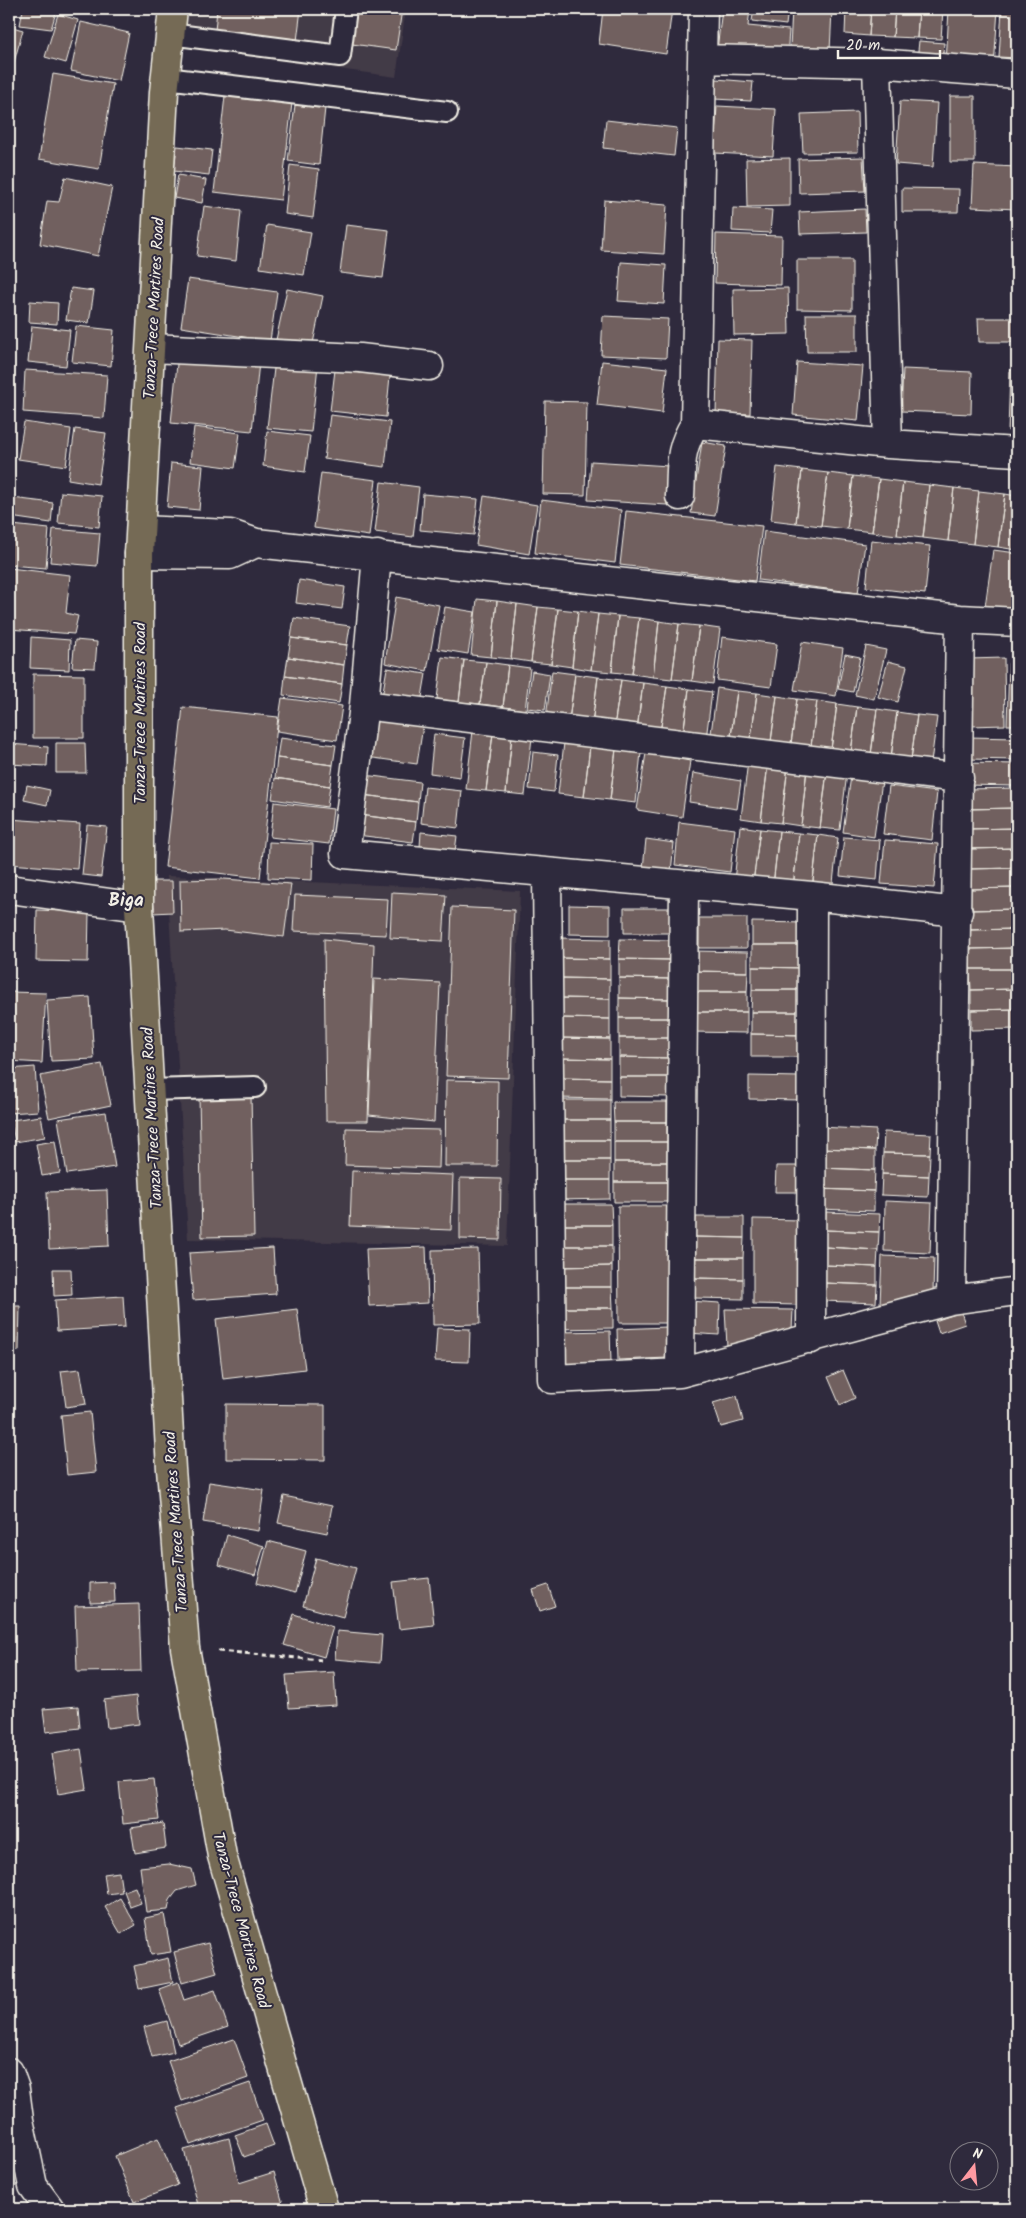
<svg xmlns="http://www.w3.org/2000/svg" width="1026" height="2218" font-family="Kalam,sans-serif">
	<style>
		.built { fill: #433a47 }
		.building { fill: #71605e; stroke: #f4f1e8 }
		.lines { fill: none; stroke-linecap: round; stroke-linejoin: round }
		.lane-casing { stroke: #f4f1e8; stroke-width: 24 }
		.street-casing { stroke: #f4f1e8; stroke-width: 31 }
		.secondary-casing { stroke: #f4f1e8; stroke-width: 31 }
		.primary-casing { stroke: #f4f1e8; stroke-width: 31 }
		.path { stroke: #f4f1e8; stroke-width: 3; stroke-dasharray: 5 4; stroke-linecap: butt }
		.lane { stroke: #2f2a3d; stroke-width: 20 }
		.street { stroke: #2f2a3d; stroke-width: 28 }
		.secondary { stroke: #2f2a3d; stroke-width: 28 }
		.primary { stroke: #746b55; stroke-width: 28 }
		.labels { text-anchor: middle; stroke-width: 4; stroke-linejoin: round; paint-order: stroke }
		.street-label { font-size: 16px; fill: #f4f1e8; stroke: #2f2a3d }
		.quarter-label { font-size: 19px; font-weight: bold; fill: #f4f1e8; stroke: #2f2a3d }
	</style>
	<rect width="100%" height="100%" fill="#2f2a3d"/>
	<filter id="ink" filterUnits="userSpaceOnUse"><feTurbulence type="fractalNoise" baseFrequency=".02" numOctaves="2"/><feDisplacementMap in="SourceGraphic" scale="10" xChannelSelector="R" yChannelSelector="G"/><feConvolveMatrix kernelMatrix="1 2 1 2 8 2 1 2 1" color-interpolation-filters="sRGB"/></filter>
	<g filter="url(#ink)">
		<!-- built -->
		<path class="built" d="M188,9H406L396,77L183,47Z
			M167,876L520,891L507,1246L188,1239Z"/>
		<!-- building -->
		<path class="building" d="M23,9H57L51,29L20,25Z
			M86,9H127V14Z
			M217,9H301L297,41L215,31Z
			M357,9H402L396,50L352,44Z
			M603,9H672L666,54L599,44Z
			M722,9H750L748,26L789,30L787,57L717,50Z
			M754,9H788L786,25L752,21Z
			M792,9H832L830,51L790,48Z
			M846,9H871L869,36L845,34Z
			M871,9H895L893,37L869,36Z
			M895,9H919L917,38L893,37Z
			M919,9H943L941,39L917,38Z
			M949,9H998L994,67L946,64Z
			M1002,9H1017V58L999,57Z
			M58,14L78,20L66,63L45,57Z
			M81,22L129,33L119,81L71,71Z
			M9,26L23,30L14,62L9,61Z
			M919,41L944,43L942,63L917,60Z
			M53,74L113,84L99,169L39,159Z
			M716,79L753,82L751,101L714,99Z
			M225,96L292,103L281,200L214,192Z
			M950,96H975V162H950Z
			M900,101L937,103L933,167L896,164Z
			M295,105L325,108L319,165L288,161Z
			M717,106L776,109L773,156L714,153Z
			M857,112L858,152L803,153L801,114Z
			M606,120L677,128L674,156L603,148Z
			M177,146L212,150L209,175L174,171Z
			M863,157L865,191L799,193L798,159Z
			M790,158V206L747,207L746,159Z
			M290,165L319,169L313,218L285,214Z
			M974,165L1017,167V209L972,207Z
			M178,175L206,180L202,203L174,198Z
			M65,177L112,187L98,256L40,244L47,201L59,202Z
			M902,188L959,189L958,212H902Z
			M604,200L667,205L664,254L601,250Z
			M204,206L241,211L236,261L197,256Z
			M733,208L772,210L770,233L732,231Z
			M865,209L866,232L800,234L799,212Z
			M267,225L311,232L304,275L260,268Z
			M346,225L389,230L383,278L340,273Z
			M716,234L782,236L781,285L715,283Z
			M797,260H852V310L797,309Z
			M621,262L666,265L664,304L618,301Z
			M188,279L277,292L270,341L181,327Z
			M71,288L94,291L89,323L66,320Z
			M788,288L789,334L734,335L733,289Z
			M287,289L323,296L312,348L276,340Z
			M30,301L58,303L57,324L29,322Z
			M806,314H857V352H807Z
			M603,316L668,319L666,358L601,355Z
			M978,318H1017V342H979Z
			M32,326L70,330L66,366L28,362Z
			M76,326L114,330L111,366L72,362Z
			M718,339L752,340L750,414L716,413Z
			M178,354L259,362L252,431L171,423Z
			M275,360L318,365L311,432L267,428Z
			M602,361L667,368L662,413L597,405Z
			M797,362L863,366L858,421L793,415Z
			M903,369L972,372L971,414L901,411Z
			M25,370L107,375L104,418L23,412Z
			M335,370L390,376L386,417L330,411Z
			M1010,370H1017V431H1008Z
			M545,401L587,402L585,495L543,494Z
			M330,415L390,422L385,467L324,459Z
			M24,422L71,429L66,466L18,459Z
			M194,427L240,433L235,468L190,462Z
			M75,429L106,433L98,484L68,479Z
			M267,431L310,436L305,472L263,466Z
			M702,442L726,446L715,516L691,513Z
			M591,461L669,466L667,505L588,500Z
			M171,463L203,466L199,510L167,507Z
			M777,467L802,470L796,523L771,520Z
			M802,470L828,473L821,526L796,523Z
			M321,473L376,480L369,536L314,528Z
			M828,473L853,476L847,529L821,526Z
			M853,476L879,479L872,532L847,529Z
			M879,479L903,482L897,535L872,532Z
			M381,482L419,487L413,537L375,532Z
			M903,482L929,485L923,538L897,535Z
			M929,485L954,488L948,541L923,538Z
			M954,488L979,491L973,544L948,541Z
			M979,491L1005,494L998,547L973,544Z
			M61,492L102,496L99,527L58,523Z
			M423,494L478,499L474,535L420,530Z
			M1005,494L1017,496V550L998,547Z
			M484,496L537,505L529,554L476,545Z
			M12,498L53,503L51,523L10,517Z
			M541,500L621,510L615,563L535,553Z
			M626,511L762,526L755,581L620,565Z
			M12,525L49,529L46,568L9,565Z
			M53,529L100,533L97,566L50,562Z
			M764,531L865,544L858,593L758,580Z
			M871,540L930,546L925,594L866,587Z
			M993,550L1017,553V611L985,607Z
			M9,568L70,575L66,613L78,616L74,634L9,629Z
			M299,580L345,587L342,609L296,603Z
			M396,597L439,605L427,671L385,663Z
			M477,599L497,601L491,657L471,655Z
			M497,601L517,604L511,659L491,657Z
			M517,604L538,607L531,662L511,659Z
			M445,607L475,612L468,654L438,649Z
			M538,607L558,609L551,664L531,662Z
			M558,609L578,611L572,667L551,664Z
			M578,611L598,614L591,670L572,667Z
			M598,614L618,616L612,672L591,670Z
			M618,616L639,618L632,674L612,672Z
			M294,618L350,626L347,645L291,638Z
			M639,618L659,621L653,677L632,674Z
			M659,621L679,624L672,679L653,677Z
			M679,624L699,626L692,681L672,679Z
			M699,626L720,629L713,684L692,681Z
			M31,637L70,640L69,670L30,668Z
			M722,637L777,644L771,687L717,680Z
			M291,638L347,645L344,665L288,657Z
			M75,640L97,642L95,668L72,667Z
			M802,642L843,648L836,696L794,690Z
			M866,646L886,650L874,699L855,695Z
			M845,654L860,657L853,692L838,689Z
			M288,657L344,665L342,684L285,676Z
			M442,657L464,660L459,702L437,699Z
			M1004,658L1005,725L970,726L969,659Z
			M464,660L486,662L480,704L459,702Z
			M888,661L907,666L898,702L878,697Z
			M486,662L508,665L503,707L480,704Z
			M1009,663H1017V725H1007Z
			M508,665L530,668L525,710L503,707Z
			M387,668L426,674L421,703L382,697Z
			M532,671L550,674L545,710L527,708Z
			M552,671L575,674L569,721L546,718Z
			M33,674L84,675V738H33Z
			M575,674L598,677L592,724L569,721Z
			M285,676L342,684L339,703L283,695Z
			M598,677L621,680L614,727L592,724Z
			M621,680L643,683L637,730L614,727Z
			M643,683L667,686L660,733L637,730Z
			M667,686L689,689L683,736L660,733Z
			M717,688L737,691L730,744L710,741Z
			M689,689L712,692L706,739L683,736Z
			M737,691L757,693L750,746L730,744Z
			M757,693L777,696L770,749L750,746Z
			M777,696L797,699L790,751L770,749Z
			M282,698L342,706L337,740L277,731Z
			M797,699L817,701L810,754L790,751Z
			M817,701L837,704L830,757L810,754Z
			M837,704L857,707L850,760L830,757Z
			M183,707L278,717L260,878L165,867Z
			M857,707L877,709L870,762L850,760Z
			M877,709L897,712L890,765L870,762Z
			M897,712L917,715L910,767L890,765Z
			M917,715L937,717L930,770L910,767Z
			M371,718L423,726L417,764L366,757Z
			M473,731L493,733L486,791L466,789Z
			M493,733L512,735L506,793L486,791Z
			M434,734L465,738L460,777L430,773Z
			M512,735L532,738L525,795L506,793Z
			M968,737L1017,738V760L968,759Z
			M280,738L336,745L333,765L277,758Z
			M56,743H85L86,773H56Z
			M564,743L590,746L584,797L558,794Z
			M9,744L48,747L47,766L9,764Z
			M590,746L616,749L610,800L584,797Z
			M616,749L641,752L636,803L610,800Z
			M533,752L558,755L554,792L529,789Z
			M646,753L690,761L682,817L637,810Z
			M277,758L333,765L330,786L275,778Z
			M748,761L768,764L761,821L741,818Z
			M964,763L1017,764V786L964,785Z
			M768,764L788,766L781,823L761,821Z
			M788,766L807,768L801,826L781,823Z
			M807,768L827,771L820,828L801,826Z
			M827,771L847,773L840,830L820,828Z
			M693,773L741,781L737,809L689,802Z
			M364,775L420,782L418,802L362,795Z
			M851,776L882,781L874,837L843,832Z
			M275,778L330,786L327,807L272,799Z
			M27,785L50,790L47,805L24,800Z
			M889,786L937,792L932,840L883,834Z
			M425,787L462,791L458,828L421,823Z
			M1017,788V808L966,809V789Z
			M362,795L418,802L416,822L359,815Z
			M274,802L333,809L329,844L270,837Z
			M1017,808V828L967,829L966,809Z
			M359,815L416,822L413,842L357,835Z
			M9,819L80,824L77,869L9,864Z
			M679,822L735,829L730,872L675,865Z
			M87,825L107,827L101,877L82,875Z
			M740,826L760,829L753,883L734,881Z
			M1017,828V848L967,849V829Z
			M760,829L779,831L773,886L753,883Z
			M779,831L799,833L793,888L773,886Z
			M421,832L457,836L455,851L420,847Z
			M799,833L818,835L812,890L793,888Z
			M818,835L838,838L832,892L812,890Z
			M844,837L880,840L877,880L840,876Z
			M646,839L674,843L671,872L643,869Z
			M885,840L938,844L934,888L881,884Z
			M269,842L313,844L312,880L268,878Z
			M1017,848V868L968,869L967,849Z
			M1017,868V888L968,889V869Z
			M224,879L291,884L284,937L225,930L181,932L180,880Z
			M151,881H172L173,912L153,913Z
			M1017,888V909L968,910V889Z
			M392,892L446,895L443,941L390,938Z
			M295,895L388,899L386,935L293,931Z
			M569,905L610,906V935L569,934Z
			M452,907L514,910L508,1078L446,1076Z
			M624,908H674V933H624Z
			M1017,909V929L969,930L968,910Z
			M37,910L89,912L88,962L36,961Z
			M699,918H747V948H699Z
			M752,922L806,923V945H752Z
			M1017,929V948L970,949L969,930Z
			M560,938L610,939V959L560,958Z
			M324,939L374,944L368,1121H326Z
			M620,939L671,940V960L619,959Z
			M752,945H806V968L752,967Z
			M1017,948V969H970V949Z
			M693,951L748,952V972L692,971Z
			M560,958L610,959V979L560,978Z
			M619,959L671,960V979L619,978Z
			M752,967L806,968L805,990H752Z
			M970,969H1017V989L971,990Z
			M692,971L748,972L747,992H692Z
			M560,978L610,979V999L560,998Z
			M619,978L671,979L670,999L619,998Z
			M374,979L440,983L434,1122L369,1115Z
			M1017,989V1009L971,1010V990Z
			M752,990H805V1012H751Z
			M9,992L46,993L42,1063L9,1061Z
			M692,992H747V1012H692Z
			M90,997L94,1059L51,1061L47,1000Z
			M560,998L610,999V1019L560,1018Z
			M619,998L670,999V1018H619Z
			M1017,1009V1029L971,1030V1010Z
			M692,1012H747V1033L692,1032Z
			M751,1012H805V1035L751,1034Z
			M560,1018L610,1019V1039L560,1038Z
			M619,1018H670V1038H619Z
			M751,1034L805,1035V1057H751Z
			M560,1038L610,1039V1059L560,1058Z
			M619,1038H670V1058L619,1057Z
			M619,1057L670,1058V1077H619Z
			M560,1058L610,1059V1079L559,1078Z
			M102,1064L111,1105L49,1118L40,1076Z
			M35,1067L38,1111L9,1113V1069Z
			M749,1076L800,1077V1100L749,1099Z
			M619,1077H670V1097L619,1096Z
			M559,1078L610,1079V1099L559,1098Z
			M446,1080L498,1081L497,1166H445Z
			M251,1096L254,1236L202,1237L199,1097Z
			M556,1100H610V1120H556Z
			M613,1102H667V1122H614Z
			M106,1112L115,1167L67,1174L58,1119Z
			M41,1116L45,1137L15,1142L11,1120Z
			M556,1120H610V1140H556Z
			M614,1122H667V1142H614Z
			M821,1127L876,1130L875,1150L820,1148Z
			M346,1128L440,1130L439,1168L345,1165Z
			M884,1132L931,1134L930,1154L883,1153Z
			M556,1140H610V1160H556Z
			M55,1141L60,1173L42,1176L36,1144Z
			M614,1142H667V1162H614Z
			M820,1148L875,1150V1170L820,1168Z
			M883,1153L930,1154L929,1176L882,1174Z
			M556,1160H610V1180H556Z
			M614,1162H667V1182H614Z
			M776,1166H799L798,1192H775Z
			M820,1168L875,1170L874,1191L819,1189Z
			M352,1171L453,1175L451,1230L350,1226Z
			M882,1174L929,1176L928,1197L881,1195Z
			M460,1178L501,1179L500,1240L460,1239Z
			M556,1180H610V1199L557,1200Z
			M614,1182H667L668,1202H614Z
			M819,1189L874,1191V1211L818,1209Z
			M107,1190L109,1246L49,1249L47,1192Z
			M885,1201L932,1203L930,1253L884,1251Z
			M555,1204H611L612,1225H555Z
			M618,1206H668L669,1323H619Z
			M826,1212L880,1214L879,1232L825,1230Z
			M696,1217H744V1238L695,1237Z
			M753,1219L800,1220L799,1305L753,1304Z
			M555,1225H612V1246H555Z
			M825,1230L879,1232L878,1250L825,1247Z
			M695,1237L744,1238L743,1258H695Z
			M555,1246H612V1266L556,1267Z
			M426,1247L428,1303L369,1306L366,1249Z
			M825,1247L878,1250L877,1267L824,1265Z
			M273,1248L276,1294L193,1300L189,1253Z
			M478,1249L480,1324L433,1325L432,1250Z
			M882,1256L934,1258L933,1292L880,1304Z
			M695,1258H743V1279L695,1278Z
			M824,1265L877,1267V1285L823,1283Z
			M612,1266V1287H555L556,1267Z
			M53,1269H71L72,1295L54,1296Z
			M695,1278L743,1279V1299L695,1298Z
			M823,1283L877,1285L876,1303L822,1301Z
			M555,1287H612L613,1308H556Z
			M123,1296L125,1327L57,1331L55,1300Z
			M689,1301L720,1303L719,1335L687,1333Z
			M9,1306H20L19,1351H9Z
			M556,1308H613V1328L556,1329Z
			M297,1309L305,1369L223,1379L216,1319Z
			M725,1309L793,1310L792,1329L727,1346Z
			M961,1312L965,1324L939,1333L935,1321Z
			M667,1327L668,1358L618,1360L617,1329Z
			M437,1328L470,1329L469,1362L435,1361Z
			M610,1331L611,1362L561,1364L560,1332Z
			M80,1369L86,1404L66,1407L61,1371Z
			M843,1370L855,1398L840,1405L828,1377Z
			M737,1396L743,1421L721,1427L713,1403Z
			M226,1404L325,1405V1460L226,1459Z
			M90,1412L96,1472L67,1475L61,1415Z
			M209,1482L264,1490L258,1531L203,1522Z
			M284,1496L332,1506L327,1533L278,1523Z
			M227,1535L264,1546L255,1575L219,1565Z
			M268,1541L306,1551L295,1593L257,1583Z
			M316,1558L356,1568L343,1617L303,1606Z
			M429,1578L434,1625L399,1629L393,1582Z
			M114,1582L115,1602L90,1603V1583Z
			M548,1585L555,1606L540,1611L533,1590Z
			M139,1604L141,1671L77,1672L75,1606Z
			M294,1614L333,1627L324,1657L284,1645Z
			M337,1631L382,1635L380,1663L335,1659Z
			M334,1672L336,1705L289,1708L286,1675Z
			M136,1696L139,1724L107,1728L104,1700Z
			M78,1706L80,1728L46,1732L43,1709Z
			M81,1749L87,1789L58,1794L52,1754Z
			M154,1779L159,1820L123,1824L119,1782Z
			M163,1823L166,1848L135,1853L131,1828Z
			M169,1864L192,1869L196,1885L177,1891L170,1900L168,1910L146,1912L140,1867Z
			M119,1872L122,1892L107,1894L104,1874Z
			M135,1887L141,1903L130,1907L124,1891Z
			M120,1898L136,1925L121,1934L105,1907Z
			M164,1914L171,1952L151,1955L145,1918Z
			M208,1943L217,1973L182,1983L174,1952Z
			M168,1958L173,1982L139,1989L134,1966Z
			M178,1982L184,2000L215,1990L228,2027L178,2044L159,1989Z
			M167,2021L174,2052L152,2057L144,2027Z
			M234,2039L248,2078L182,2101L168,2061Z
			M250,2083L263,2120L190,2145L177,2108Z
			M266,2124L274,2146L244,2157L235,2135Z
			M158,2138L178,2185L134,2202L115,2156Z
			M229,2138L239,2183L274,2172L283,2204L261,2209H199L184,2150Z"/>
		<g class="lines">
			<defs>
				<path id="lane" d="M170,34L340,56L346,9
					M166,78L447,112
					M149,1090L255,1087"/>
				<path id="street" d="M703,9L695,424L888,444L1017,452
					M703,59L877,63L1017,74
					M877,63L888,444
					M151,348L360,358L429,366
					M680,496C682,465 678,451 695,424
					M141,530L230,534L256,543L960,619L1017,622
					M139,554L230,555L256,543
					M377,555L364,705L345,854L812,896L958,912
					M364,705L959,778
					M547,873L552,1379L680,1373L951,1300L1017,1291
					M951,1300L960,619
					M811,1339L812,896
					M680,1373L684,885
					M9,2072L15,2089L19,2120L33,2186L50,2209"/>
				<path id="secondary" d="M9,889L139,907"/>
				<path id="primary" d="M173,9L164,92L139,554V907L171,1469L185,1648L222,1856L324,2209"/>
			</defs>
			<!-- lane casing -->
			<use href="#lane" class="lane-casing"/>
			<!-- street casing -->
			<use href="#street" class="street-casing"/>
			<!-- secondary casing -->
			<use href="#secondary" class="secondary-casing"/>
			<!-- primary casing -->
			<use href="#primary" class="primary-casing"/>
			<!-- path -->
			<path class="path" d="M218,1651L321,1660"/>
			<!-- lane -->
			<use href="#lane" class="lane"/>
			<!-- street -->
			<use href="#street" class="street"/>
			<!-- secondary -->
			<use href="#secondary" class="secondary"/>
			<!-- primary -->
			<use href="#primary" class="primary"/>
		</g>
	</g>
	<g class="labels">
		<!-- street labels -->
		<g class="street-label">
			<text transform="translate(153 308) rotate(-87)" y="6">Tanza-Trece Martires Road</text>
			<text transform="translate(139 713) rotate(-90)" y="6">Tanza-Trece Martires Road</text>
			<text transform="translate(151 1118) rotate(-93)" y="6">Tanza-Trece Martires Road</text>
			<text transform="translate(175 1522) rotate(-94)" y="6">Tanza-Trece Martires Road</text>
			<text transform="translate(242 1920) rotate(75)" y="6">Tanza-Trece Martires Road</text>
		</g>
		<!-- quarter labels -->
		<g class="quarter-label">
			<text x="126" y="906">Biga</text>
		</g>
	</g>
	<!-- margin -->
	<rect width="1026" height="2218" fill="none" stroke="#2f2a3d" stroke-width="30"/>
	<rect x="15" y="15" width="996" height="2188" fill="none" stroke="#f4f1e8" stroke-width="2" filter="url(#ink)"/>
	<!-- north arrow -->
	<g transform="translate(974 2166) rotate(16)"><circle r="24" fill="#2f2a3d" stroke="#7e7a81"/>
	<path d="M0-4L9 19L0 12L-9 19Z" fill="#ff9aa2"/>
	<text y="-8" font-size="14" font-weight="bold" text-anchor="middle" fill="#f4f1e8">N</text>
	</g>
	<!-- scale -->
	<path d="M838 50v8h102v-8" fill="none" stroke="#f4f1e8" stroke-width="2.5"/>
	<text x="846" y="50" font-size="15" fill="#f4f1e8" stroke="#2f2a3d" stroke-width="4" paint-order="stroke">20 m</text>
</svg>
